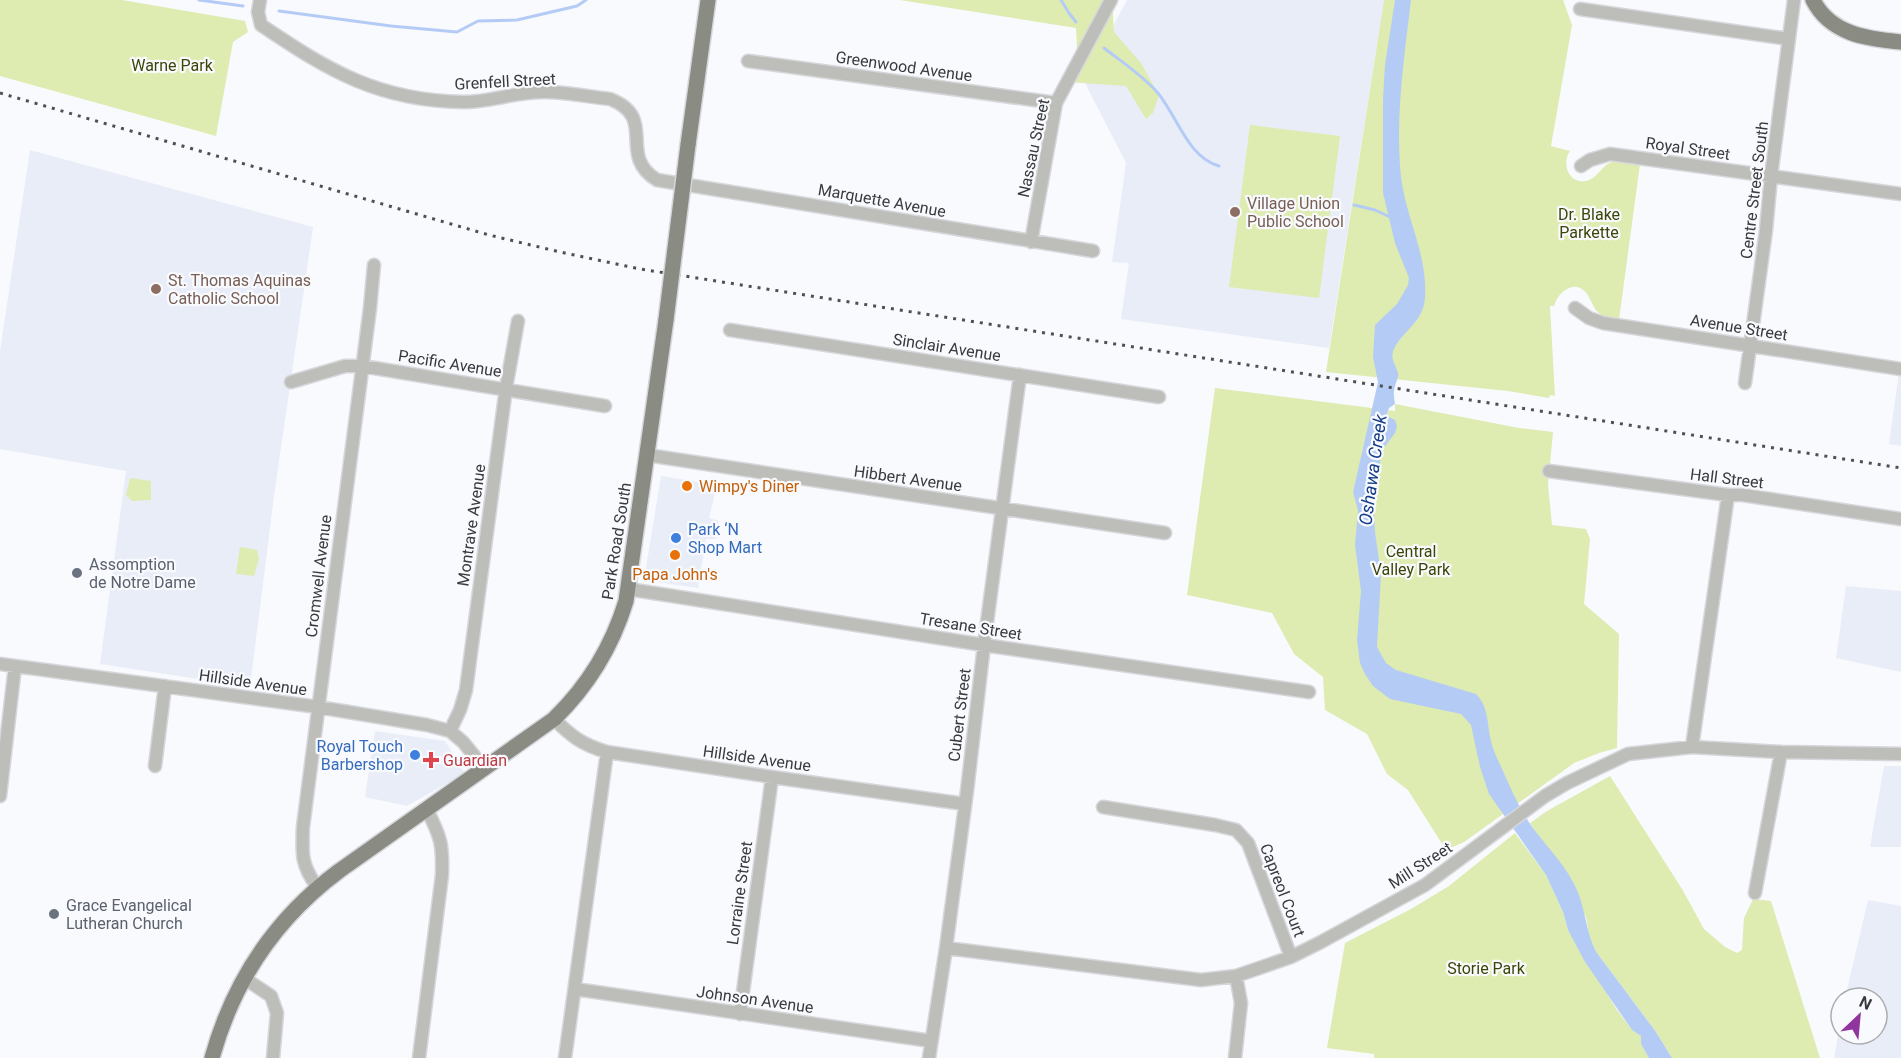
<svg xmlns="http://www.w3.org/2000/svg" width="1901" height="1058" font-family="Roboto,sans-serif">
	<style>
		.built { fill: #e9edf8 }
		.green { fill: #deebb1 }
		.water { fill: #b4ccf5 }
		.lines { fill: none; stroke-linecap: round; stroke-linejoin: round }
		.stream { stroke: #b4ccf5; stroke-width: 3 }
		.minor-casing { stroke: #d5d7db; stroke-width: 15 }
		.major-casing { stroke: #d5d7db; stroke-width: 18 }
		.minor { stroke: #bdbeb9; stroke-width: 12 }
		.major { stroke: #8a8b83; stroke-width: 15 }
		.rail { stroke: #4e5054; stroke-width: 3; stroke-dasharray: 3 6; stroke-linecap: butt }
		.major-bridge-casing { stroke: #d5d7db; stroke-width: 18; stroke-linecap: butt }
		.major-bridge { stroke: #8a8b83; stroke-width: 15 }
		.education-dot { fill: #8d6e63; stroke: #f8fafe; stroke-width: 2 }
		.food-dot { fill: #e8710a; stroke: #f8fafe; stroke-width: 2 }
		.shop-dot { fill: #3f7fe0; stroke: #f8fafe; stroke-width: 2 }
		.worship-dot { fill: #6b7280; stroke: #f8fafe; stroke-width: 2 }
		.health-dot { fill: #e0444e; stroke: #f8fafe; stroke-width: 2 }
		.labels { text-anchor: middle; stroke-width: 4.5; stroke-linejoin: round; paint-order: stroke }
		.park-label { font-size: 16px; fill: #3c4506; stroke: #f8fafe }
		.street-label { font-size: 16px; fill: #383a3e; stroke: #f8fafe }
		.education-label { font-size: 16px; fill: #785e54; stroke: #f8fafe; text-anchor: start }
		.food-label { font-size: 16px; fill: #c56008; stroke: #f8fafe; text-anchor: start }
		.shop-label { font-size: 16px; fill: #366cbe; stroke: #f8fafe; text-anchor: start }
		.worship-label { font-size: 16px; fill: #5b616d; stroke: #f8fafe; text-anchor: start }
		.health-label { font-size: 16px; fill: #be3a42; stroke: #f8fafe; text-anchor: start }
		.water-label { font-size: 18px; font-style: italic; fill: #143d89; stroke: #f8fafe }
	</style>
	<rect width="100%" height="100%" fill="#f8fafe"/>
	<!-- built -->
	<path class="built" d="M1127,0H1384L1329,348L1121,319L1129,263L1112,262L1126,163L1084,81Z
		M30,150L313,227L274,496L250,687L100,664L126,471L0,449V351Z
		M1900,364H1901V446L1889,444Z
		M661,476L717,485L709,518L719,521L716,539H706L698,588L644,580Z
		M1846,586L1901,591V672L1836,658Z
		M375,731L445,741L465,773L407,806L365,797Z
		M1884,766H1901V847H1870Z
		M1868,900L1901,906V1058H1834L1841,1019V1034H1877V998H1845Z"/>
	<!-- green -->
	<path class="green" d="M0,0H122L245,21L248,32L233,42L216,136L0,76Z
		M900,0H1112L1114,32L1141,63L1159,95L1153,113L1146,119L1126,86L1068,82L1078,67L1076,28Z
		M1384,0H1563L1572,25L1551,146L1570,151C1560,165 1571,187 1589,180C1599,176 1602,165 1612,162C1621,160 1631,162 1640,164L1619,320C1612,319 1606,319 1600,314C1593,309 1592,301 1587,294C1575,278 1558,292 1554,306H1550L1555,396L1550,395L1549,398L1508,391L1326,372Z
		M1250,125L1340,136L1319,298L1229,287Z
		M1215,388L1395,411V404L1519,428L1553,432L1548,485L1552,525L1586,529L1590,539L1584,604L1619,634L1617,748L1599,753L1574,763L1464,842L1446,850L1408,790L1387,774L1367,734L1325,710L1323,677L1294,654L1272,613L1187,595Z
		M130,478L151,481V500L132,501L126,495Z
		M240,547L257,550L259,559L254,576L236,574Z
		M1610,776L1682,889L1704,929L1725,947L1737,953L1742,950L1744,918L1753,899L1771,901L1820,1058H1672L1656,1032L1597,953L1590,940L1586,917L1530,823L1547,811Z
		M1515,833L1546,875L1563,912L1568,930L1617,1010L1632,1030L1641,1036V1044L1649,1058H1374V1054L1327,1048L1345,943L1411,909L1449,886Z"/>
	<!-- water -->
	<path class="water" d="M1395,0H1411C1404,59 1395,118 1401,177C1406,218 1428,256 1425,298C1423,322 1405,329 1395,347C1389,357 1395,363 1398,373C1399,378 1396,381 1395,386C1393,392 1394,398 1395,404L1389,408L1387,413L1389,417L1395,420L1397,426L1395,433L1383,449L1381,456L1374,511L1375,532L1381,574L1377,647L1386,663L1396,670L1476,694C1489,707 1487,724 1491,741C1493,751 1499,762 1503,771C1512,792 1522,814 1536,832C1549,849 1564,864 1574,884C1586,906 1585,932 1597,953L1656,1032L1672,1058H1649L1641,1044V1036L1632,1030L1585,962L1568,930L1563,912L1546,875L1489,794L1480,767L1471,725L1461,714L1390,699L1373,686L1365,674L1360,663L1357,640L1361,591L1355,545L1358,510L1353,492L1378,382L1373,357L1375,325L1397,304L1408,285L1409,278L1395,243L1383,193V99L1385,65Z"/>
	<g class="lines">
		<!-- stream -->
		<path class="stream" d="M199,0L243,6
			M1061,0L1069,13L1076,22
			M279,11L391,26L457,32L478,21L517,20L577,6L586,0
			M1104,48C1122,62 1142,75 1157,92C1177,115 1187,157 1219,166
			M1354,205L1375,210L1392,218"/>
		<defs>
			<path id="minor" d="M260,0L258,12L261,25C329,71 379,101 464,102C491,102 518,91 546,92C567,92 589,97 610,99C659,118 616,155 657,180L1093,251
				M1580,9L1789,39
				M748,61L1056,103
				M1581,166L1590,160L1610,154L1901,194
				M1031,242L1056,103L1111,0
				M1575,308L1589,318L1603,323L1901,369
				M730,330L1159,397
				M291,382L345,366H362L605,406
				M1745,383L1766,230L1771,176L1794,0
				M647,455L1165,533
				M1549,471L1728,495H1743L1901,519
				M628,589L984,645L1309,692
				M0,664L318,707L427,725L450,731L463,742L485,769
				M554,719C572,737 583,745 607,752L772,777L965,804
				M450,731L460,710L466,690L506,388L518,321
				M1692,747L1728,495
				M155,766L165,686
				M0,796L15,666
				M1103,807L1215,825L1236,830L1248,843L1291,957
				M317,887C301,864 302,855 303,827L370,308L374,265
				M1755,893L1781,752
				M946,948L1201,980L1236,976L1291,957L1321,942L1425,885L1545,796L1567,783L1628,754L1692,747L1781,752L1901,754
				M244,978L271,996L277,1013L273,1058
				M575,989L931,1041
				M740,1014L772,777
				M419,1058L442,875C443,845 441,837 427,810
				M565,1058L607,752
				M929,1058L946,948L967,791L984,645L1020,375
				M1235,1058L1241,1003L1236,976"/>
			<path id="major" d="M1813,0C1830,34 1867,39 1901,42
				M688,145L708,0
				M212,1058C233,982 276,918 339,871L554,719C589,685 612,647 626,601L666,320"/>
		</defs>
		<!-- minor casing -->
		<use href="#minor" class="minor-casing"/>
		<!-- major casing -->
		<use href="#major" class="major-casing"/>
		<!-- minor -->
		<use href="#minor" class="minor"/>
		<!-- major -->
		<use href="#major" class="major"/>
		<!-- rail -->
		<path class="rail" d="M0,93L489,235L560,252L640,269L1901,468"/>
		<defs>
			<path id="major-bridge" d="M666,320L688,145"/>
		</defs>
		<!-- major-bridge casing -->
		<use href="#major-bridge" class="major-bridge-casing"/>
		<!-- major-bridge -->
		<use href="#major-bridge" class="major-bridge"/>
	</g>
	<!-- markers -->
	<g class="education-dot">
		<circle cx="1235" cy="212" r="6"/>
		<circle cx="156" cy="289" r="6"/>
	</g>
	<g class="food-dot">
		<circle cx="687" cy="486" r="6"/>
		<circle cx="675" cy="555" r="6"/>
	</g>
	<g class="shop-dot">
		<circle cx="676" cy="538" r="6"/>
		<circle cx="415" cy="755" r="6"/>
	</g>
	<g class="worship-dot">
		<circle cx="77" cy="573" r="6"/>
		<circle cx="54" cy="914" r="6"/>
	</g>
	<path class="health-dot" d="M428 751h6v6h6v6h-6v6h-6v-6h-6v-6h6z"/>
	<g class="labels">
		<!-- park labels -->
		<g class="park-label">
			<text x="172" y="71">Warne Park</text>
			<text x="1589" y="220">Dr. Blake<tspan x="1589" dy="18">Parkette</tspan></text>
			<text x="1411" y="557">Central<tspan x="1411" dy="18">Valley Park</tspan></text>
			<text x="1486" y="974">Storie Park</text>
		</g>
		<!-- street labels -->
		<g class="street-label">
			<text transform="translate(904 66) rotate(8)" y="6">Greenwood Avenue</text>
			<text transform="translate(505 81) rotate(-3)" y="6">Grenfell Street</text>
			<text transform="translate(1033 148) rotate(-78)" y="6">Nassau Street</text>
			<text transform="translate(1688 148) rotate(8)" y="6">Royal Street</text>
			<text transform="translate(1754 190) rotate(-83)" y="6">Centre Street South</text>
			<text transform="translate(882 200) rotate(10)" y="6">Marquette Avenue</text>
			<text transform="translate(1739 327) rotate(9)" y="6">Avenue Street</text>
			<text transform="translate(947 347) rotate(9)" y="6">Sinclair Avenue</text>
			<text transform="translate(450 363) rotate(9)" y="6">Pacific Avenue</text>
			<text transform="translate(908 478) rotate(8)" y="6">Hibbert Avenue</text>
			<text transform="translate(1727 478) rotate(7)" y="6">Hall Street</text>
			<text transform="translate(471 525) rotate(-82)" y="6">Montrave Avenue</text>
			<text transform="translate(616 541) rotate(-81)" y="6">Park Road South</text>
			<text transform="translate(318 576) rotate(-83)" y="6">Cromwell Avenue</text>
			<text transform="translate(971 626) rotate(9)" y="6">Tresane Street</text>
			<text transform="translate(253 682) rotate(8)" y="6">Hillside Avenue</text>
			<text transform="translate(959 715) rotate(-83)" y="6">Cubert Street</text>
			<text transform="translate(757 758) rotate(8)" y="6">Hillside Avenue</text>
			<text transform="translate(1420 865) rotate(-33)" y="6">Mill Street</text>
			<text transform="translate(1283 890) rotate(69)" y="6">Capreol Court</text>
			<text transform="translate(739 893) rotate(-82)" y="6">Lorraine Street</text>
			<text transform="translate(755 999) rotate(8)" y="6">Johnson Avenue</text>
		</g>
		<!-- education labels -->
		<g class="education-label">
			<text x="1247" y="209">Village Union<tspan x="1247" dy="18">Public School</tspan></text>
			<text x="168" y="286">St. Thomas Aquinas<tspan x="168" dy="18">Catholic School</tspan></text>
		</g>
		<!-- food labels -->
		<g class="food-label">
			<text x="699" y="492">Wimpy's Diner</text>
			<text x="675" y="580" text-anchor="middle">Papa John's</text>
		</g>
		<!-- shop labels -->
		<g class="shop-label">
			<text x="688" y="535">Park ‘N<tspan x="688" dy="18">Shop Mart</tspan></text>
			<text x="403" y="752" text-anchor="end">Royal Touch<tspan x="403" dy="18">Barbershop</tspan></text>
		</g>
		<!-- worship labels -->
		<g class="worship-label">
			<text x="89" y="570">Assomption<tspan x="89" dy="18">de Notre Dame</tspan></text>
			<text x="66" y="911">Grace Evangelical<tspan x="66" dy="18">Lutheran Church</tspan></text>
		</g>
		<!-- health labels -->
		<g class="health-label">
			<text x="443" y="766">Guardian</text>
		</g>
		<!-- water labels -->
		<g class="water-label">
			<text transform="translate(1373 470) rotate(-82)" y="6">Oshawa Creek</text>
		</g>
	</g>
	<!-- north arrow -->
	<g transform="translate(1859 1016) rotate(26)"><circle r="28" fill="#f8fafe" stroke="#abadb1" stroke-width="1.5"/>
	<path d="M0-4.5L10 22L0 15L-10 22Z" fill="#90349e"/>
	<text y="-9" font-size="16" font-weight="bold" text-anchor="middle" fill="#383a3e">N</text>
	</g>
</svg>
